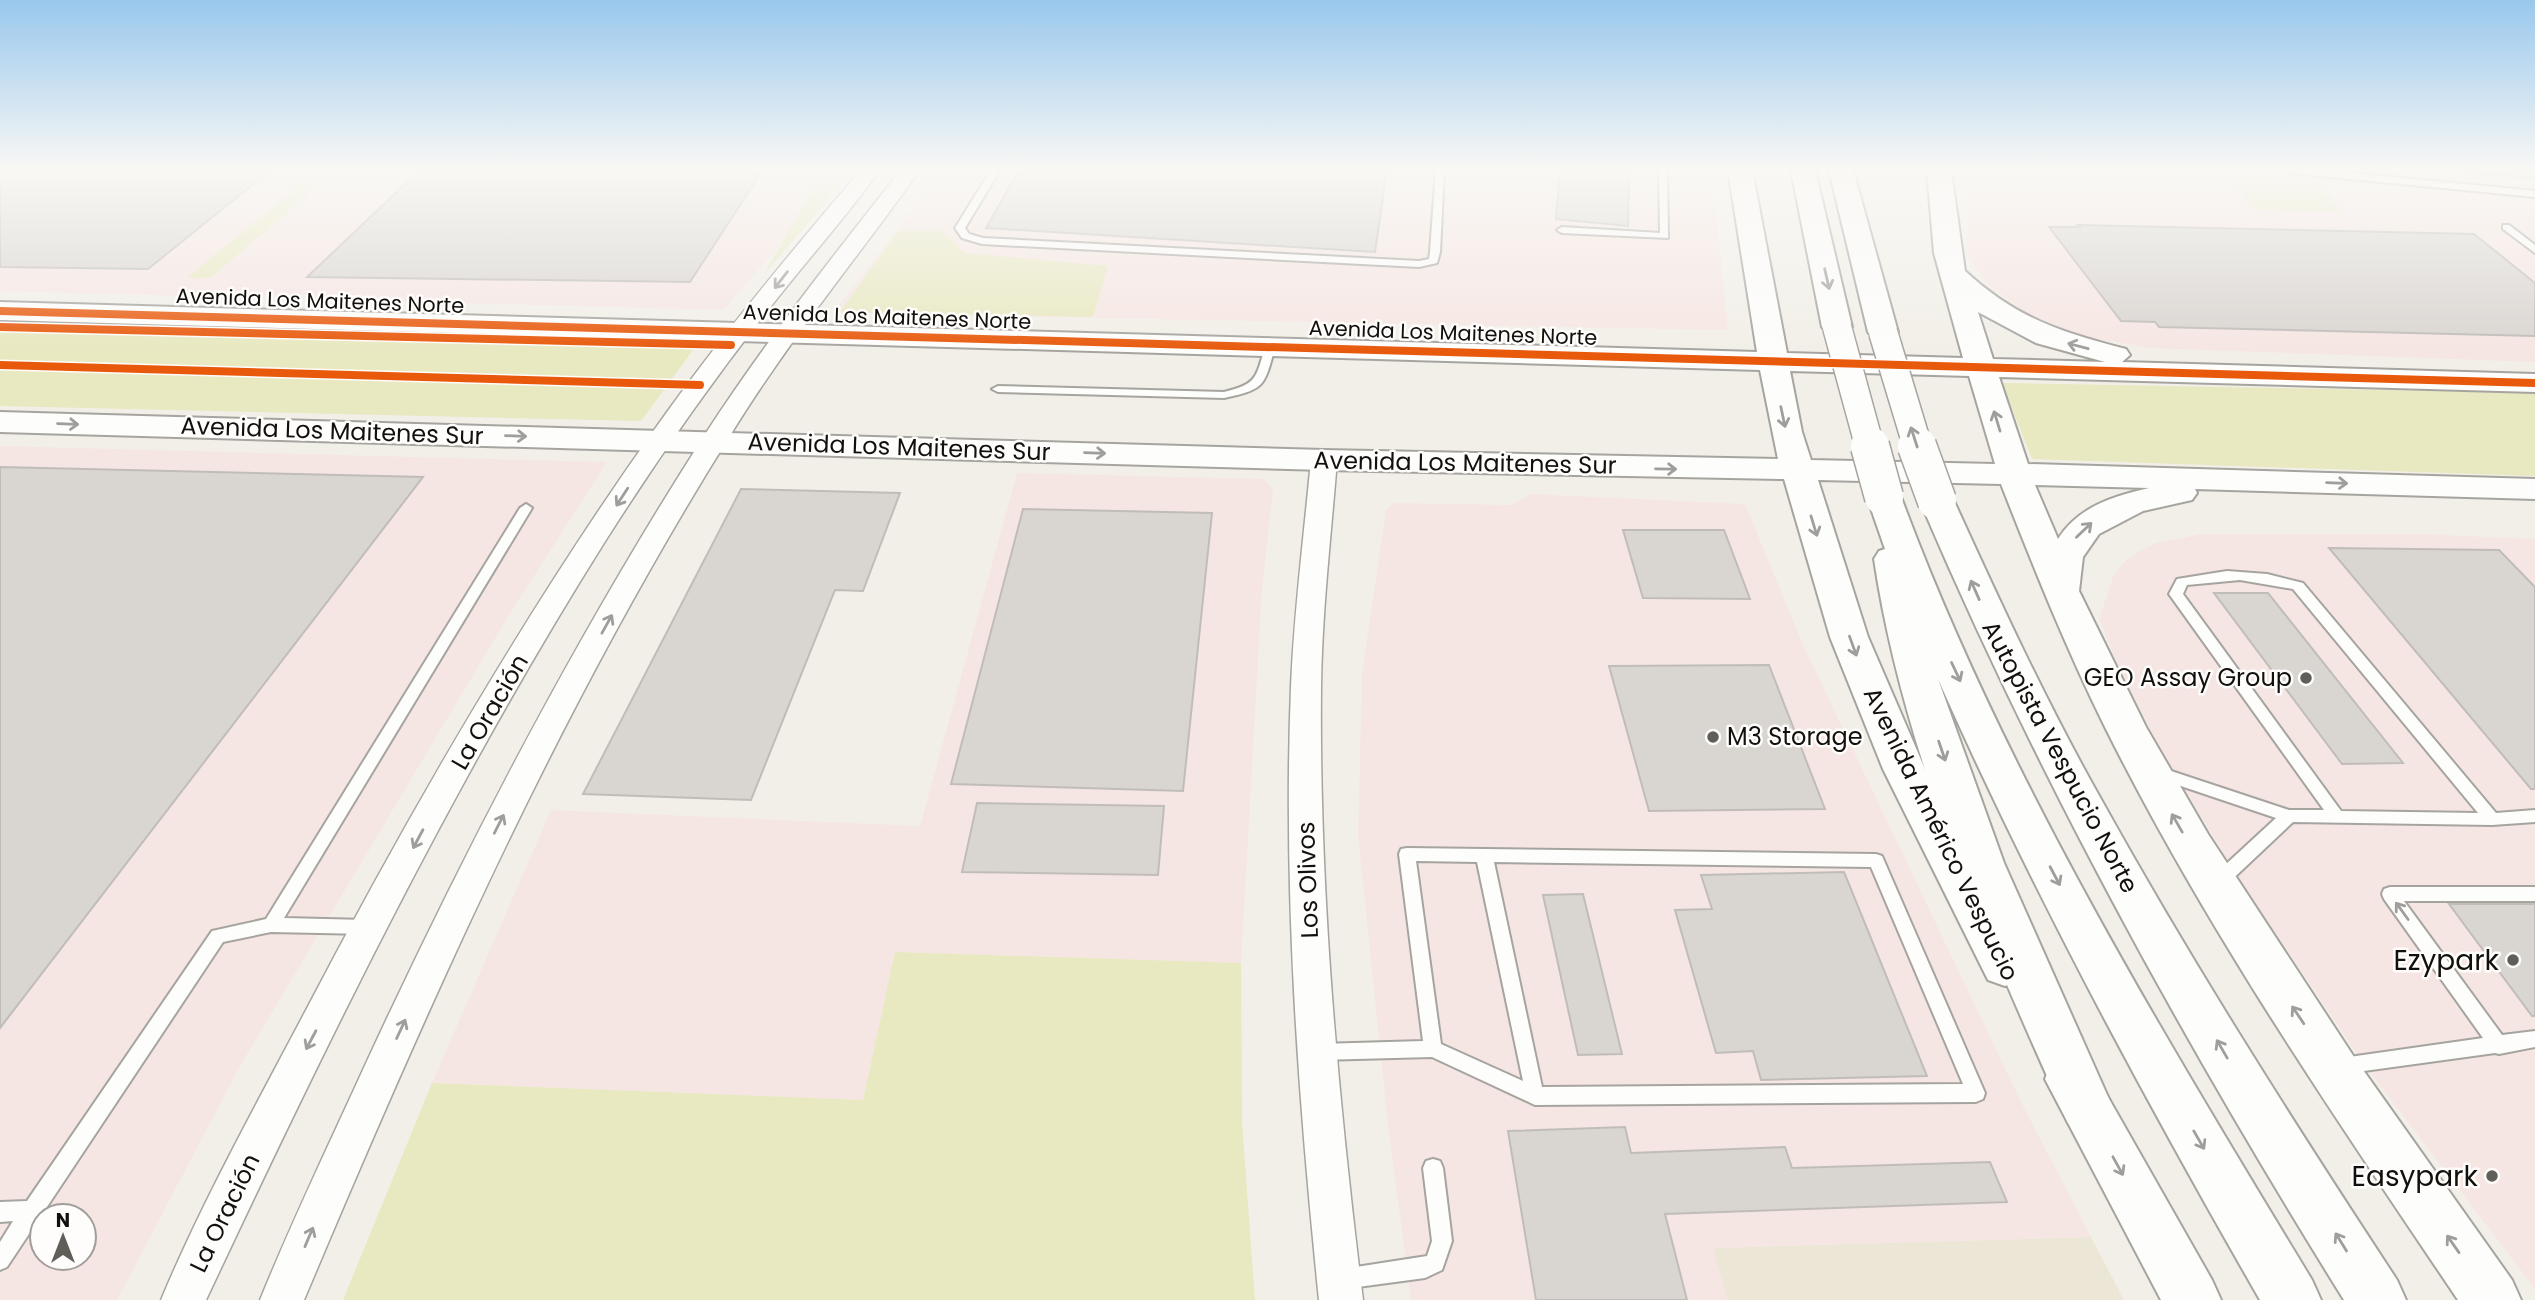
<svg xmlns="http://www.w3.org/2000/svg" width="2535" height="1300" font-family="Poppins,sans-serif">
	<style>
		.commercial { fill: #ece6d7 }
		.industrial { fill: #f6e6e3; fill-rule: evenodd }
		.green { fill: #e8e8c1 }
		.building { fill: #d9d5d1; stroke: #c0bdb9; stroke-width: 2 }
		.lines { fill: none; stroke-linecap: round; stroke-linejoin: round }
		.lane-casing { stroke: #a6a49f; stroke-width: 4 }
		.street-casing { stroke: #a6a49f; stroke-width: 3 }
		.secondary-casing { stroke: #a6a49f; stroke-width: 4 }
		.highway-casing { stroke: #a6a49f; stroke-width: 4 }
		.lane { fill: #fdfdfc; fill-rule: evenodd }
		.street { fill: #fdfdfc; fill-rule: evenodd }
		.secondary { fill: #fdfdfc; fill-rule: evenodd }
		.highway { fill: #fdfdfc; fill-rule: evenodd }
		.highway-bridge-far1-casing { stroke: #a6a49f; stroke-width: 31; stroke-linecap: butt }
		.highway-bridge-casing { stroke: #a6a49f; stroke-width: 41; stroke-linecap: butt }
		.highway-bridge-far1 { stroke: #fdfdfc; stroke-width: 28 }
		.highway-bridge { stroke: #fdfdfc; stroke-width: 38 }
		.cycleway-casing { stroke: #fefdfb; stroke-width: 11 }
		.cycleway { stroke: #e8590c; stroke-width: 8 }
		.oneway { stroke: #9f9e9c }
		.poi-dot { fill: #605e59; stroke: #fefdfb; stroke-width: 2.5 }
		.labels { text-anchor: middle; stroke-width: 5; stroke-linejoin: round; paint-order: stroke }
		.far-street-label { font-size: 21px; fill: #12100c; stroke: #fefdfb }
		.street-label { font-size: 24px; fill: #12100c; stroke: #fefdfb }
		.poi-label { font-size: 24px; fill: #12100c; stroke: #fefdfb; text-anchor: end }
		.near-poi-label { font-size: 28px; fill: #12100c; stroke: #fefdfb; text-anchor: end }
	</style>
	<rect width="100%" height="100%" fill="#f2efe8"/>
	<!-- commercial -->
	<path class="commercial" d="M2091,1237L2124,1300H1728L1712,1248Z"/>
	<!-- industrial -->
	<path class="industrial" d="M0,170H846L723,310L0,291Z
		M943,170H1712L1728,330L833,313Z
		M1969,170H2535V362L2151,348L2086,337L2027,314L1984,281L1967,255Z
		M0,446L607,462L509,615L240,1066L117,1300H0ZM42,1216H84V1258H42Z
		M1017,473L1264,479L1273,490L1262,588L1241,963L895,952L863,1100L432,1083L551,810L920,826Z
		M1530,494L1745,504L1804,647L2023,1106L2091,1237L1713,1248L1728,1300H1411L1388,1126L1358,836L1362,674L1386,509L1394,503L1512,505Z
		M2202,534H2418L2535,539V1289L2363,1063L2237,875L2164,756L2116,660L2099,619L2113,577L2123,563L2138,552L2156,543Z"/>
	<!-- green -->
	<path class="green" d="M317,170H336L211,278H187Z
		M824,170H854L764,274Z
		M2215,170H2256L2321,185L2341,212L2257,210Z
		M898,231H942L965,253L1108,266L1093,317L840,312Z
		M0,321L701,339L641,421L0,406Z
		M2002,383L2535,393V476L2032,459Z
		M895,952L1241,963L1242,1123L1255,1300H343L432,1083L863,1100Z"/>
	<!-- building -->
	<path class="building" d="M0,170H271L148,269L0,267Z
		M420,170H763L690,282L307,277Z
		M1019,170H1387L1375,252L986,228Z
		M1560,170H1629L1628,226L1556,219Z
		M2449,170H2535V179Z
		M2078,225L2474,234L2535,283V336L2159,327L2155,322L2121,321L2049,227H2080Z
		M0,467L423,477L0,1028Z
		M741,489L900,493L863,591L835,590L751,800L583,794Z
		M1023,509L1212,513L1183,791L951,784Z
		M1623,530H1724L1750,599L1643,598Z
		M2329,548L2499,550L2535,587V789H2531Z
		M2214,593H2268L2403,763L2342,764Z
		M1769,665L1825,809L1649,811L1609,666Z
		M977,803L1164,806L1158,875L962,872Z
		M1844,872L1927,1076L1761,1080L1753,1051L1716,1053L1675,910L1712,909L1701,875Z
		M1583,894L1622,1054L1578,1055L1543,895Z
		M2449,904H2535V1016H2532Z
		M1625,1127L1631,1153L1785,1147L1792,1168L1990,1162L2007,1202L1665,1214L1687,1300H1536L1508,1131Z"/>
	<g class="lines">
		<defs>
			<path id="lane" d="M991,170H1000L965,228L969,234L983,238L1419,261L1429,259L1430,252L1436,170H1444L1440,252L1437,263L1419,267L982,244L962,238L955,228Z
				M1659,170H1667L1668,238L1562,233L1557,230L1562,227L1660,233Z
				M2285,170H2320L2535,191V197L2289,173Z
				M2503,225H2509L2535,245V253L2503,229Z
				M1270,344L1275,347C1264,387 1265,389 1224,398L998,392L992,389L998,386L1224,392C1257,384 1256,378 1265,347Z
				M526,504L532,508L284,918L367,920L373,922L375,927L373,932L367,934L271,932L223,942L7,1267L0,1270V1242L13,1221L0,1222V1202L27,1201L212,931L266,919L520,508Z
				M2227,571L2267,574L2303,583L2496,813L2535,810V822L2492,825L2293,822L2223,888L2217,890L2211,888L2209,883L2211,878L2276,818L2154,777L2151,773L2154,769L2159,767L2289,810H2324L2169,594L2177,579ZM2240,580L2293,589L2478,813L2341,811L2183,594L2187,585Z
				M1407,848L1876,854L1882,856L1985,1093L1983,1099L1976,1102L1535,1105L1432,1057L1319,1060L1313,1058L1310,1052L1313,1046L1319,1044L1423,1041L1399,854L1401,849ZM1416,861L1477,862L1523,1081L1441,1044ZM1494,862L1871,867L1963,1084L1542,1087Z
				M2390,887H2535V901H2404L2502,1035L2535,1031V1047L2499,1054L2495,1053L2342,1074L2336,1072L2333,1066L2336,1060L2342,1058L2483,1038L2384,899L2382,894L2384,889Z
				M1433,1159L1440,1161L1443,1168L1452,1241L1442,1270L1425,1278L1343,1289L1336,1286L1333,1279L1336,1272L1343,1269L1427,1256L1432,1241L1423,1168L1426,1161Z"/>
			<path id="street" d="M861,170H880C846,217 807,260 772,305C712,381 656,461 604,543C452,785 327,1042 206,1300H161C202,1202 255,1107 305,1012C409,813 522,617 652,433C717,341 788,255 861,170Z
				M901,170H920C857,258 788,341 731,434C559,708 429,1003 304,1300H260C293,1219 331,1140 367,1061C467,845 577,634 706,433C765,342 833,256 901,170Z
				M1324,452L1333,455L1337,460C1331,536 1322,611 1321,687C1319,892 1338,1097 1363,1300H1319C1298,1096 1283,892 1291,687C1294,611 1304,536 1311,460L1315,455Z"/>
			<path id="secondary" d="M1728,170H1752L1787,353L1963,358L1934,253L1927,170H1951L1965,271C2016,318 2060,332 2126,349L2130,355L2122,362L2535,374V392L1999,377L2028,464L2535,479V499L2195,489L2197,493L2192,500L2143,511L2099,534L2083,557L2079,591L2146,727L2208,834L2356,1060L2512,1280L2521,1300H2458C2333,1114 2205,928 2105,727C2066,648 2033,566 2001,484L1818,480L1868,637L1925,769L2029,966L2022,980L2005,986L1988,980L1883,769L1830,637L1784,479L1324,470L0,432V412L1324,450L1778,459L1760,370L0,320V302L1757,352ZM1978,312L2036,343L2105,362L1993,359ZM1790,371L1969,376L1995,464L1811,460L1802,432ZM2035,485L2149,488C2113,496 2078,507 2058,539Z
				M2070,1056L2088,1062L2212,1280L2221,1300H2161L2045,1079L2052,1062Z"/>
			<path id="highway" d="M1791,170H1815L1852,327L1847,333L1837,336L1827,333L1822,327Z
				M1829,170H1853L1898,332L1893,338L1883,341L1873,338L1868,332Z
				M1884,487L1896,490L1901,497C2003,773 2160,1029 2312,1280L2321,1300H2260C2144,1098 2033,892 1938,679L2004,863L2112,1106L2104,1123L2086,1130L2068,1123C1988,945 1903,753 1874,559L1879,551L1885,549L1867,497L1872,490Z
				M1937,490L1949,494L1954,501C2000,602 2047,704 2102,801C2193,965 2294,1123 2397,1280L2406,1300H2344C2184,1043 2039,780 1920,501L1925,494Z"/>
		</defs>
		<!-- lane casing -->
		<use href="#lane" class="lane-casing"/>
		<!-- street casing -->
		<use href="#street" class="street-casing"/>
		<!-- secondary casing -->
		<use href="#secondary" class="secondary-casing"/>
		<!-- highway casing -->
		<use href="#highway" class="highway-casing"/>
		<!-- lane -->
		<use href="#lane" class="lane"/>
		<!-- street -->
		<use href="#street" class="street"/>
		<!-- secondary -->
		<use href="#secondary" class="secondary"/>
		<!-- highway -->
		<use href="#highway" class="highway"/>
		<defs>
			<path id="highway-bridge-far1" d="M1837,327L1870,448
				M1883,332L1918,448"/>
			<path id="highway-bridge" d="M1870,446L1884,497
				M1917,446L1937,501"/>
		</defs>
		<!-- highway-bridge-far1 casing -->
		<use href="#highway-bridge-far1" class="highway-bridge-far1-casing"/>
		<!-- highway-bridge casing -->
		<use href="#highway-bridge" class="highway-bridge-casing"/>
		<!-- highway-bridge-far1 -->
		<use href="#highway-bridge-far1" class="highway-bridge-far1"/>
		<!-- highway-bridge -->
		<use href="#highway-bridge" class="highway-bridge"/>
		<defs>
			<path id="cycleway" d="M0,311L2535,383
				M0,327L731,345
				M0,365L700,385"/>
		</defs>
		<!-- cycleway casing -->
		<use href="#cycleway" class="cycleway-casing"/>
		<!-- cycleway -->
		<use href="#cycleway" class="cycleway"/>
	</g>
	<!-- one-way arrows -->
	<defs><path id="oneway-shaft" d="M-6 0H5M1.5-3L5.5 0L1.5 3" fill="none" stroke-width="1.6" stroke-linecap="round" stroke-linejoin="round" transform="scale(1.75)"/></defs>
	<g class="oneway">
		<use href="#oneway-shaft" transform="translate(1827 279) rotate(77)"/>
		<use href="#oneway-shaft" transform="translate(781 280) rotate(128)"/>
		<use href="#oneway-shaft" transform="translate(2078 346) rotate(-165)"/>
		<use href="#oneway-shaft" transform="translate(1783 417) rotate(78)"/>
		<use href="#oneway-shaft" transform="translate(1997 421) rotate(-107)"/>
		<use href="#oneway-shaft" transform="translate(68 424) rotate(2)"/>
		<use href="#oneway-shaft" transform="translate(516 436) rotate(2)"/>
		<use href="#oneway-shaft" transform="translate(1914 437) rotate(-108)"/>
		<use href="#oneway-shaft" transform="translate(1095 453) rotate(2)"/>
		<use href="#oneway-shaft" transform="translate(1666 469) rotate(1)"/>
		<use href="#oneway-shaft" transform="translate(2337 483) rotate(2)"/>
		<use href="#oneway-shaft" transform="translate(622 497) rotate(123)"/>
		<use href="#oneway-shaft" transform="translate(1814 526) rotate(73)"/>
		<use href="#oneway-shaft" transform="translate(2084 530) rotate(-44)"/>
		<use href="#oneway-shaft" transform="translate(1975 590) rotate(-114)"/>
		<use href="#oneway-shaft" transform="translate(607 624) rotate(-61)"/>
		<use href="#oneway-shaft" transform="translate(1853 646) rotate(70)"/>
		<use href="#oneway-shaft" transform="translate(1956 672) rotate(65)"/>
		<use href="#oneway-shaft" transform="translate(1942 751) rotate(71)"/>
		<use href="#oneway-shaft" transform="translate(2177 823) rotate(-120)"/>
		<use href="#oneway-shaft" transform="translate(499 824) rotate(-63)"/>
		<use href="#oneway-shaft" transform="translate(418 839) rotate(118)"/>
		<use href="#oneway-shaft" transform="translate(2055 876) rotate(62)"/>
		<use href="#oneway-shaft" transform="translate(2402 911) rotate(-126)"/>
		<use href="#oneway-shaft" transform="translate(2298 1015) rotate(-124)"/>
		<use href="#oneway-shaft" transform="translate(401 1029) rotate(-65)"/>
		<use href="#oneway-shaft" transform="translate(311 1040) rotate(118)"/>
		<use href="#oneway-shaft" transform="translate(2222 1049) rotate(-120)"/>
		<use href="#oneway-shaft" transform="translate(2199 1140) rotate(60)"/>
		<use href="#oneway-shaft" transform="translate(2118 1166) rotate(61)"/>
		<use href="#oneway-shaft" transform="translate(309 1237) rotate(-67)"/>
		<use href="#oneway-shaft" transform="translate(2341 1242) rotate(-122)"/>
		<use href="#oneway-shaft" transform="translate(2453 1244) rotate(-125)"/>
	</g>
	<!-- sky -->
	<linearGradient id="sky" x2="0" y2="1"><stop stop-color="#99c8ed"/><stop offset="0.48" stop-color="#f9f8f5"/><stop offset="1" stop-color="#f9f8f5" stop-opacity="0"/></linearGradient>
	<rect width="2535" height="352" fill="url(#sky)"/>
	<!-- markers -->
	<g class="poi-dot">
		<circle cx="2306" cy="678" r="7"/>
		<circle cx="1713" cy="737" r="7"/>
		<circle cx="2513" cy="960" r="7"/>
		<circle cx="2492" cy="1176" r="7"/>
	</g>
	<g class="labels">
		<!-- far-street labels -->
		<g class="far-street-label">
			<text transform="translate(320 301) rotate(2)" y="7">Avenida Los Maitenes Norte</text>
			<text transform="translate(887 317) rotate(2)" y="7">Avenida Los Maitenes Norte</text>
			<text transform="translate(1453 333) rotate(2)" y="7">Avenida Los Maitenes Norte</text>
		</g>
		<!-- street labels -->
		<g class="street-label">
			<text transform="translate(332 431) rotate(2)" y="8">Avenida Los Maitenes Sur</text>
			<text transform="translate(899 447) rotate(2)" y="8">Avenida Los Maitenes Sur</text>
			<text transform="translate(1465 463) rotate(1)" y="8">Avenida Los Maitenes Sur</text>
			<text transform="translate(490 712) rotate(-60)" y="8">La Oración</text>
			<text transform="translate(2060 757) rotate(62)" y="8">Autopista Vespucio Norte</text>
			<text transform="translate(1941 834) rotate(64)" y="8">Avenida Américo Vespucio</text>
			<text transform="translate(1308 880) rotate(-92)" y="8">Los Olivos</text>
			<text transform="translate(225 1213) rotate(-64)" y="8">La Oración</text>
		</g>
		<!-- poi labels -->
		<g class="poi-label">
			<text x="2292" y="686">GEO Assay Group</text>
			<text x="1727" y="745" text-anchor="start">M3 Storage</text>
		</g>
		<!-- near-poi labels -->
		<g class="near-poi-label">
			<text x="2499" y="970">Ezypark</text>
			<text x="2478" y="1186">Easypark</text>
		</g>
	</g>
	<!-- north arrow -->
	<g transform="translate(63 1237)"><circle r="33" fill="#fefdfb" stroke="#a09e9b" stroke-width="2"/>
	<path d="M0-5L12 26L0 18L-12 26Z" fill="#605e59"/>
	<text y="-10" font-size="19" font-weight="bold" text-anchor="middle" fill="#12100c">N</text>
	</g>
</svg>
